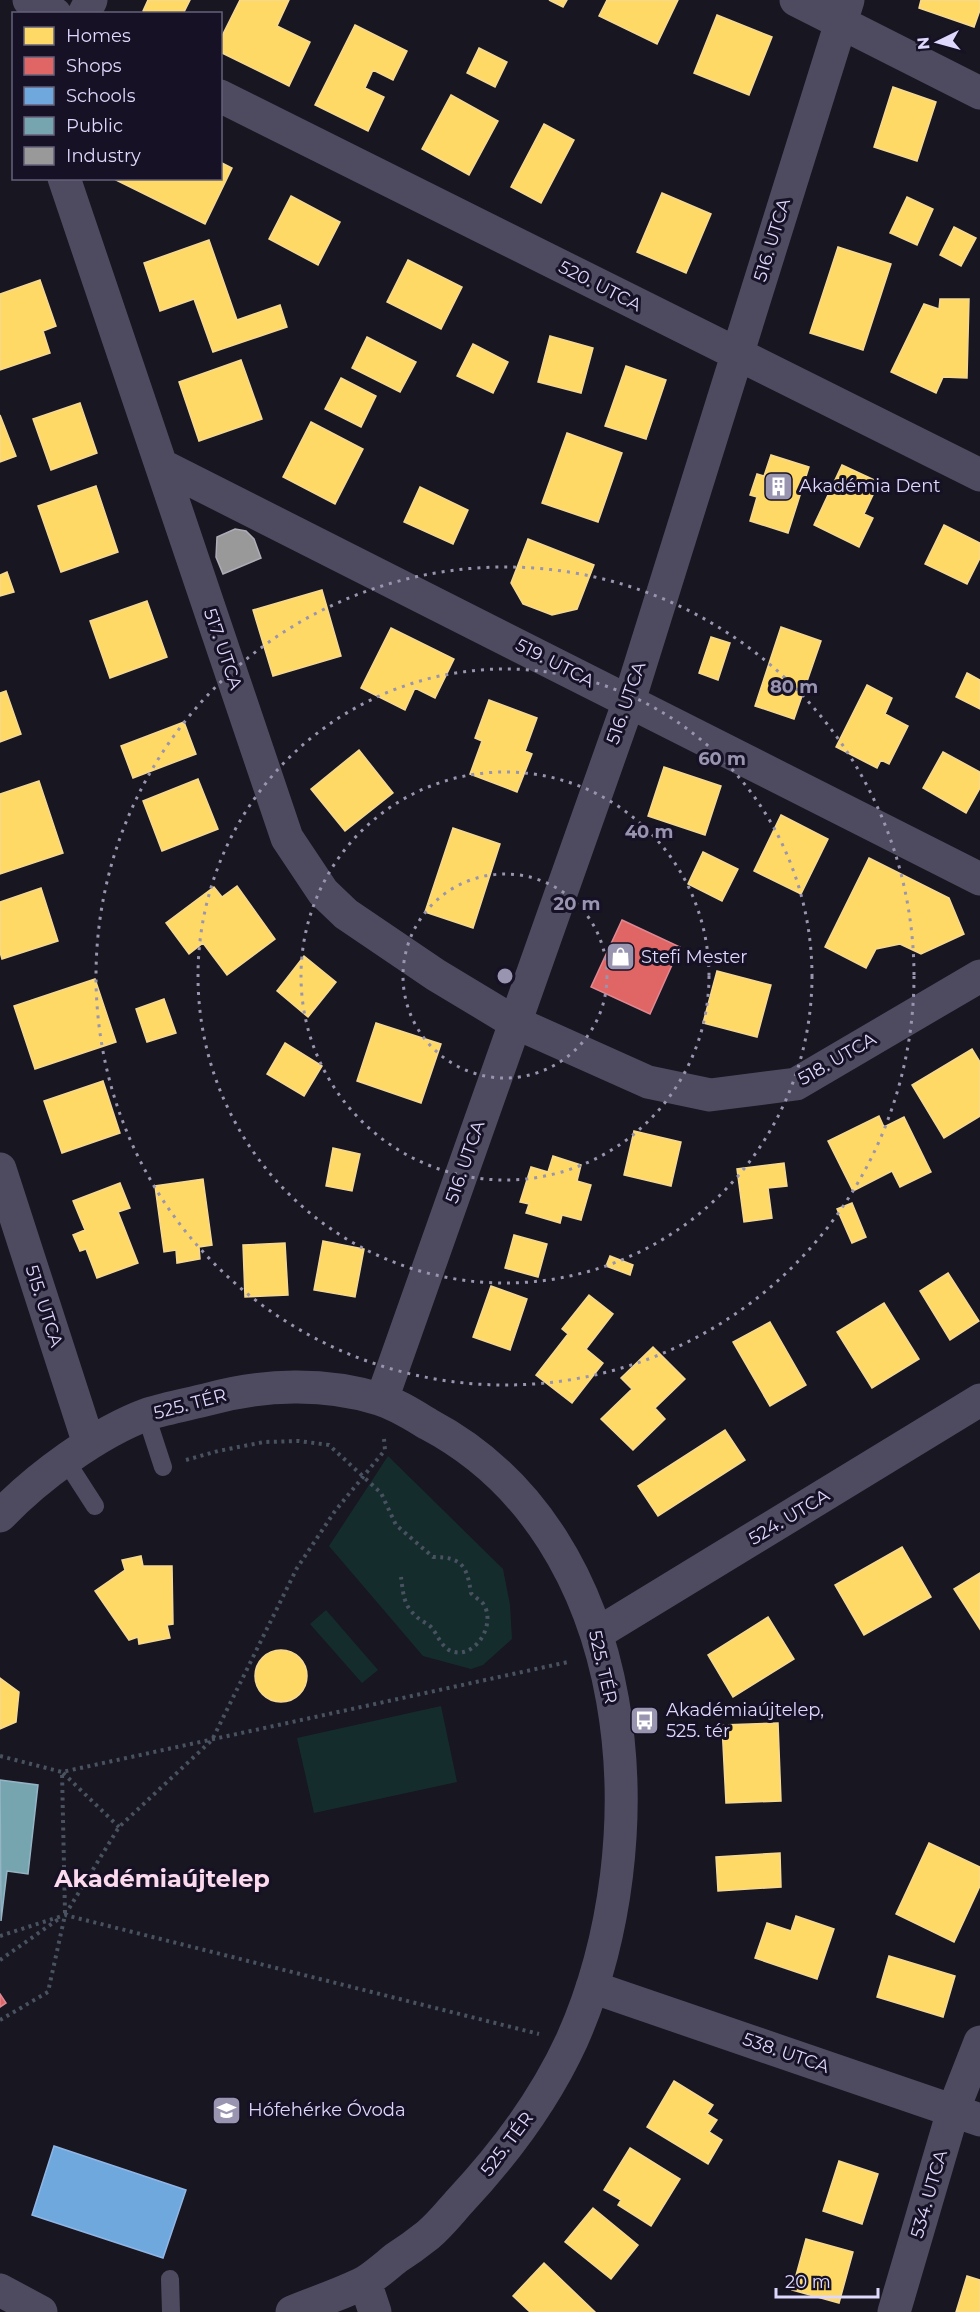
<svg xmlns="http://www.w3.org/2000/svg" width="980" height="2312" font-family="Montserrat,sans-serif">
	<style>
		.green { fill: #152c2d }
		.homes { fill: #ffd966; stroke: #f5d993; stroke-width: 1.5 }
		.shops { fill: #e06666; stroke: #df8893; stroke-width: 1.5 }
		.schools { fill: #6fa8dc; stroke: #90b6e6; stroke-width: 1.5 }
		.public { fill: #76a5af; stroke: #95b4c6; stroke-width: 1.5 }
		.industry { fill: #999; stroke: #aeacb7; stroke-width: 1.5 }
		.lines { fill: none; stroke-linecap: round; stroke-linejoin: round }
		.path { stroke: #485260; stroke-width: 4; stroke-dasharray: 3 4.5; stroke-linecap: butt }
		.lane { stroke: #4e4b61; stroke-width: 18 }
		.street { stroke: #4e4b61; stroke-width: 33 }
		.ring { fill: none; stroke: #9994af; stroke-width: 3; stroke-dasharray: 3 6 }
		.labels { text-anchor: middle; stroke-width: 6; stroke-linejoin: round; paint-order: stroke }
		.street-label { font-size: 18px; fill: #ded8fc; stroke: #161125 }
		.poi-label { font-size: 18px; fill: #ded8fc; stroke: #161125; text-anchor: start }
		.district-label { font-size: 24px; font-weight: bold; fill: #fcdaee; stroke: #161125 }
		.centre { fill: #9994af; stroke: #161125; stroke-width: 3 }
		.ring-label { font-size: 18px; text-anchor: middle; font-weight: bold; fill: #9994af; stroke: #161125; stroke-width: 6; stroke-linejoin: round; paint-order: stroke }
	</style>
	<rect width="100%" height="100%" fill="#181620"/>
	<!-- green -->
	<path class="green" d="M388,1456L503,1569L510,1605L512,1639L483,1665L471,1669L423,1656L329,1546Z
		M326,1610L378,1670L362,1683L310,1624Z
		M441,1706L457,1782L314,1813L297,1738Z"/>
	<!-- homes -->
	<path class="homes" d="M148,0H190L183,14H148L143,11Z
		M240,0H289L277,26L310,42L289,86L220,52V40Z
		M549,0H567L563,7Z
		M607,0H678L657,44L599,16Z
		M921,0H980V10L974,27L919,8Z
		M717,15L772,37L749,95L694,73Z
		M355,25L407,51L393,80L373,70L365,88L384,97L368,131L315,105Z
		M479,48L507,62L495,87L467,73Z
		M893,87L936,102L917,161L874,147Z
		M451,95L498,121L469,175L422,149Z
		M544,124L574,140L541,203L511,187Z
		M220,162L232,168L205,224L112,178H220Z
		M662,193L711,214L686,273L637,252Z
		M291,196L340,222L318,265L269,239Z
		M907,197L933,209L917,245L890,233Z
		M954,227L976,238L961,266L940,255Z
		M209,240L237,320L280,305L287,327L213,352L194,299L160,311L144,263Z
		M838,247L891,264L863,350L810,333Z
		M408,260L462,287L441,329L387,302Z
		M40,280L56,326L43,331L50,353L0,370V294Z
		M940,299H969L967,378L943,377L936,393L891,372L924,304L939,309Z
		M550,336L593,348L581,393L538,382Z
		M367,337L416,362L400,392L352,368Z
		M473,344L508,362L493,393L457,376Z
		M241,360L262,419L199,441L179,382Z
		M626,366L666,380L646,439L605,426Z
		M341,378L376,396L361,427L325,409Z
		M80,403L97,453L51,470L33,419Z
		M0,415L16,456L0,462Z
		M311,422L363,449L335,504L283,477Z
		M567,433L622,453L598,522L542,503Z
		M771,455L809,467L788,533L750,521L757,497L750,495L757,474L764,476Z
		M842,465L879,482L864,514L873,518L859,547L814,525Z
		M96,486L118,552L61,572L38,506Z
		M420,487L468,510L453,544L404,522Z
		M944,525L980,543V558L967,584L925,564Z
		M528,539L594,565L577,609L552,615L523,604L511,583Z
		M7,572L14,592L0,596V575Z
		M322,590L341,656L273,676L253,610Z
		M147,601L167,657L110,678L90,621Z
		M781,627L821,641L794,719L755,706Z
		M391,628L454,659L435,698L415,688L405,710L361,688Z
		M711,637L730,643L718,680L699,673Z
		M967,673L980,680V709L956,697Z
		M867,685L892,698L885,714L908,726L889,764L881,760L877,768L836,747Z
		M6,691L21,734L0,742V693Z
		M489,700L537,718L525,751L532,754L517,792L470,774L482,741L475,738Z
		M184,722L196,754L133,778L121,746Z
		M359,750L393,793L345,831L311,789Z
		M943,752L980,772V788L966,813L923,788Z
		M664,767L721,786L705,835L648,816Z
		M198,779L218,829L162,851L143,801Z
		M39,781L63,853L0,874V794Z
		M781,815L828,839L801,894L754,871Z
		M453,828L500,844L473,928L425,912Z
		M703,852L738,869L722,901L688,884Z
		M869,858L949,898L964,934L921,954L900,944L876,949L866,968L825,947Z
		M237,886L275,939L227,975L203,943L189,954L166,923L214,887L222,897Z
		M41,888L58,941L2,959L0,952V902Z
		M304,956L336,982L308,1017L277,991Z
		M717,971L771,985L757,1037L703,1023Z
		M95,979L116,1042L35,1069L14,1006Z
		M164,999L176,1033L147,1042L136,1009Z
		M376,1023L441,1044L421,1103L357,1081Z
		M285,1043L322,1066L304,1096L267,1074Z
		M972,1049L980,1062V1116L944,1138L912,1085Z
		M103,1081L120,1133L62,1153L44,1101Z
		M879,1116L884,1127L904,1117L931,1172L900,1187L892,1171L853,1191L828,1141Z
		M634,1131L681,1142L671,1186L624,1175Z
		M333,1148L360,1154L352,1191L326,1186Z
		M553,1156L581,1165L577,1181L591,1185L581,1220L562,1215L560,1223L526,1213L529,1204L520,1202L531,1167L548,1172Z
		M784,1163L787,1186L768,1188L772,1218L744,1222L737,1169Z
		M203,1179L212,1245L199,1247L200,1259L177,1263L176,1250L164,1252L155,1186Z
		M120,1183L130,1208L118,1212L138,1263L97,1278L86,1249L80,1251L73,1235L85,1230L73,1201Z
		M852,1203L866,1237L852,1243L837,1209Z
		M514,1235L547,1244L538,1277L505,1268Z
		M323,1241L364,1249L355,1297L314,1290Z
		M285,1243L288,1295L245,1297L243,1245Z
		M610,1256L633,1265L630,1275L606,1266Z
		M948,1273L979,1321L950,1340L920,1291Z
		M491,1286L527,1299L510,1350L473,1337Z
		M589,1295L613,1314L586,1349L603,1363L572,1403L536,1375L568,1334L562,1329Z
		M884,1303L919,1359L872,1388L837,1332Z
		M770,1322L806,1385L770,1406L733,1342Z
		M653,1347L685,1379L655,1408L665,1419L633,1450L601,1419L632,1389L621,1378Z
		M725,1430L745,1460L658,1516L638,1486Z
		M902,1547L931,1597L864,1635L835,1585Z
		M141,1556L143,1566H172L173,1624L167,1625L170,1638L139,1644L138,1637L129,1640L95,1591L125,1570L122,1560Z
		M980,1573V1629L954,1589Z
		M768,1617L794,1659L733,1697L708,1655Z
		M255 1676a26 26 0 1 1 52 0a26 26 0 1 1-52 0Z
		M0,1678L19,1692L16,1722L0,1729Z
		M778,1723L781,1801L726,1803L722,1725Z
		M929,1843L980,1867V1886L954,1942L896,1914Z
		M780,1853L781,1887L718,1891L716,1857Z
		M796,1916L834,1929L817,1979L755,1958L767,1923L791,1931Z
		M889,1956L955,1976L943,2017L877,1997Z
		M674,2081L713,2105L707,2114L717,2120L709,2132L722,2140L708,2164L647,2127Z
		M630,2148L680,2179L651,2226L618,2205L621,2200L604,2190Z
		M839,2161L878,2174L862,2224L823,2211Z
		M593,2208L638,2245L611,2279L565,2242Z
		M806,2239L853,2252L839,2303L792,2290Z
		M544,2263L595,2312H530L513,2296Z
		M967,2276L980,2280V2312H956Z"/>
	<!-- shops -->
	<path class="shops" d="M622,920L680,947L650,1014L591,987Z
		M0,1994L6,2003L0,2007Z"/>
	<!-- schools -->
	<path class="schools" d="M54,2146L186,2190L163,2258L32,2215Z"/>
	<!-- public -->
	<path class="public" d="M0,1780L38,1785L28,1874L7,1871L1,1921Z"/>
	<!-- industry -->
	<path class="industry" d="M235,529L246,531L254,539L261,558L223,574L216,557L217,537Z"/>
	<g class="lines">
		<!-- path -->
		<path class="path" d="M186,1460L218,1451L264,1442L299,1441L329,1445L381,1493L396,1525L433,1557C462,1557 467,1566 471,1593C474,1597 482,1601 484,1605C496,1625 475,1660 451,1651C440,1646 438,1634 430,1626C425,1622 419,1620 415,1615C403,1605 403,1591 401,1577
			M0,1756L62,1772L568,1662
			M65,1913L62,1772L119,1827
			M0,1936L65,1915L539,2034
			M0,1960L60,1918
			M0,2020L48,1992L65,1915L119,1827L212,1740L297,1568L335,1511L385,1450L384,1439"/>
		<!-- lane -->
		<path class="lane" d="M146,1415L163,1467
			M66,1461L95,1506
			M170,2279L171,2312"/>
		<!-- street -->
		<path class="street" d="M29,0L55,14
			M796,0L980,93
			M84,14L91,0
			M220,96L980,475
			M64,178L287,838L323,892L346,914L436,975L514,1022L648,1082L710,1095L796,1084L980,976
			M161,465L980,879
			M0,1169L89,1444
			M382,1399L629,701L848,0
			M0,1516C36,1478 98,1432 148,1414C167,1408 189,1404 209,1399C264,1384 325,1382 379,1399C396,1404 413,1415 428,1424C640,1536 660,1842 572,2040C545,2099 504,2154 460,2201C450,2212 440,2225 428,2235C418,2243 407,2251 396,2258C386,2266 376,2275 365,2282C342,2294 316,2302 292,2312
			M598,1633L980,1400
			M592,1987L980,2120
			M365,2282L375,2312
			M0,2290L41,2312
			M894,2312L953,2111L980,2042"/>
	</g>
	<!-- distance rings -->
	<g class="ring">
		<circle cx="505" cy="976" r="102"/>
		<circle cx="505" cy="976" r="204"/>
		<circle cx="505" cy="976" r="307"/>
		<circle cx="505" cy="976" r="409"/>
	</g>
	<!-- icons -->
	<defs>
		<symbol id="building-square" viewBox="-11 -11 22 22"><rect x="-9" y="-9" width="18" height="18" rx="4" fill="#9994af" stroke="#161125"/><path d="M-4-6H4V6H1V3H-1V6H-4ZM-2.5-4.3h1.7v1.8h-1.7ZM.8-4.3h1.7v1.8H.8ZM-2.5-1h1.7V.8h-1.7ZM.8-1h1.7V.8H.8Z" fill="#fff"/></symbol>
		<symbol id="shop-square" viewBox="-11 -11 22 22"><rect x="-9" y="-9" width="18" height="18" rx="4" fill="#9994af" stroke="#161125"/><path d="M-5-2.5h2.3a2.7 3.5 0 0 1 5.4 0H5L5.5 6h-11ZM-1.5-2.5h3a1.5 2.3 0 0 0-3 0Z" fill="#fff"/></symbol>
		<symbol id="bus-square" viewBox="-11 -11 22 22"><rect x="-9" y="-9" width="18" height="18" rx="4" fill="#9994af" stroke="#161125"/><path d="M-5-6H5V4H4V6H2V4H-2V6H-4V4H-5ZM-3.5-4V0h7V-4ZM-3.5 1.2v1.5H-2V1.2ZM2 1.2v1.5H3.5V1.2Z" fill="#fff"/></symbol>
		<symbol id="school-square" viewBox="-11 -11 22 22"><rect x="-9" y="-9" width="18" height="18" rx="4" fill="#9994af" stroke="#161125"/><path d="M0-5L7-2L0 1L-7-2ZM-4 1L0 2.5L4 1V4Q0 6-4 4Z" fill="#fff"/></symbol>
	</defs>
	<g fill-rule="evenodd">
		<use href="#building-square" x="762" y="470" width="33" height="33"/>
		<use href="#shop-square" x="604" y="940" width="33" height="33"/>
		<use href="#bus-square" x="628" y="1704" width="33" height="33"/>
		<use href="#school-square" x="210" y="2094" width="33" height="33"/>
	</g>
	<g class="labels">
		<!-- street labels -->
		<g class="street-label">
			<text transform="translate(772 240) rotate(-73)" y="6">516. UTCA</text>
			<text transform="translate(600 286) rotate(27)" y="6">520. UTCA</text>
			<text transform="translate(223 649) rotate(71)" y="6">517. UTCA</text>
			<text transform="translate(555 663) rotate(27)" y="6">519. UTCA</text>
			<text transform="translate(626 703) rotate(-71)" y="6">516. UTCA</text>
			<text transform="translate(837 1059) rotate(-30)" y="6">518. UTCA</text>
			<text transform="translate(465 1162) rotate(-71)" y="6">516. UTCA</text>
			<text transform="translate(44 1306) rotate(72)" y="6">515. UTCA</text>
			<text transform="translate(190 1404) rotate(-15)" y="6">525. TÉR</text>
			<text transform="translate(789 1517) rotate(-31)" y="6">524. UTCA</text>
			<text transform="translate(603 1667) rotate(77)" y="6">525. TÉR</text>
			<text transform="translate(786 2053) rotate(19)" y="6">538. UTCA</text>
			<text transform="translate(507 2144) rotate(-53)" y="6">525. TÉR</text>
			<text transform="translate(929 2194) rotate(-74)" y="6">534. UTCA</text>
		</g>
		<!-- poi labels -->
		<g class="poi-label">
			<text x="799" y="492">Akadémia Dent</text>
			<text x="641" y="963">Stefi Mester</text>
			<text x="666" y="1716">Akadémiaújtelep,<tspan x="666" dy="21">525. tér</tspan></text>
			<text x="248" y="2116">Hófehérke Óvoda</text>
		</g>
		<!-- district labels -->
		<g class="district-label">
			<text x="162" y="1887">Akadémiaújtelep</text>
		</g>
	</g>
	<circle cx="505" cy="976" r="9" class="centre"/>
	<g class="ring-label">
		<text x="794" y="693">80 m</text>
		<text x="722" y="765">60 m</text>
		<text x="649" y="838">40 m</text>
		<text x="577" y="910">20 m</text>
	</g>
	<!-- legend -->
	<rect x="12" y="12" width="210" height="168" fill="#161125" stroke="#66617b" stroke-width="1.5"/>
	<rect x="24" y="27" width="30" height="18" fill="#ffd966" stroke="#66617b" stroke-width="1.5"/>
	<text x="66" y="42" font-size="18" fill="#ded8fc">Homes</text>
	<rect x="24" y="57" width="30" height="18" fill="#e06666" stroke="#66617b" stroke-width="1.5"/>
	<text x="66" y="72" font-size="18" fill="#ded8fc">Shops</text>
	<rect x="24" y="87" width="30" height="18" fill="#6fa8dc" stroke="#66617b" stroke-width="1.5"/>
	<text x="66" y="102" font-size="18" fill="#ded8fc">Schools</text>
	<rect x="24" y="117" width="30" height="18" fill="#76a5af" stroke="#66617b" stroke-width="1.5"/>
	<text x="66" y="132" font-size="18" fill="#ded8fc">Public</text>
	<rect x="24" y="147" width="30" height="18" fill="#999999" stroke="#66617b" stroke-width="1.5"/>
	<text x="66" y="162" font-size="18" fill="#ded8fc">Industry</text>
	<!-- north arrow -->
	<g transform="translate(938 42) rotate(265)" stroke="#161125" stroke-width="4.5" paint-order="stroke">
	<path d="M0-4.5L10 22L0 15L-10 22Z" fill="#ded8fc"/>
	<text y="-9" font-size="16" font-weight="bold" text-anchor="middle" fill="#ded8fc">N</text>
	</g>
	<!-- scale -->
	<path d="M776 2288v9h102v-9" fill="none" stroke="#ded8fc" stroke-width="3"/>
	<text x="785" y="2288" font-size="18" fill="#ded8fc" stroke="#161125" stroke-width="4.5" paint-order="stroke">20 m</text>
</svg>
